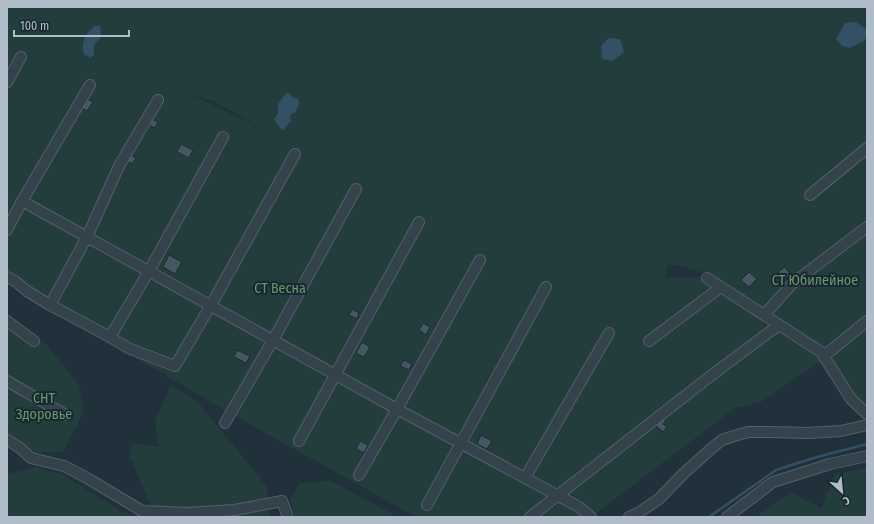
<svg xmlns="http://www.w3.org/2000/svg" width="874" height="524" font-family="'Fira Sans Condensed',sans-serif">
	<style>
		.green { fill: #233d3c; fill-rule: evenodd }
		.water { fill: #335065 }
		.lines { fill: none; stroke-linecap: round; stroke-linejoin: round }
		.stream { stroke: #335065; stroke-width: 2.5 }
		.building { fill: #445763; stroke: #1c2933 }
		.minor-casing { stroke: #53606a; stroke-width: 12 }
		.minor { stroke: #34424c; stroke-width: 10 }
		.labels { text-anchor: middle; stroke-width: 4; stroke-linejoin: round; paint-order: stroke }
		.park-label { font-size: 14px; fill: #659b68; stroke: #1a2731 }
	</style>
	<rect width="100%" height="100%" fill="#21313c"/>
	<!-- green -->
	<path class="green" d="M7,7H867V408L846,386L829,353L746,296L744,298L712,275L677,265H667L666,278L700,277L823,359L761,402L735,408L595,514L593,517H416L228,412L121,349L7,284ZM192,95L214,101L263,129ZM298,99L299,104L295,112L293,113L290,116L276,117L278,113L277,108L280,101Z
		M7,319L47,345L79,385L84,412L63,452L35,453L7,434Z
		M171,385L198,402L267,487L269,513L271,517H153L149,502L130,456L133,443L159,447L155,421Z
		M37,467L63,475L121,511L137,517H7V474Z
		M867,468V517H755L791,492L821,508L835,474Z
		M331,481L398,517H296L295,515L290,499L300,483Z"/>
	<!-- water -->
	<path class="water" d="M856,22L867,30L865,40L850,48L842,46L836,39L845,23Z
		M95,26H100L101,34L100,39L95,43L94,47V54L91,58L84,54C80,44 86,32 95,26Z
		M609,38L620,39L624,52L613,61L602,59L601,46Z
		M286,93L290,94L292,97L298,99L299,104L295,113H293L290,116L291,120L284,130L281,129L274,120L278,113C276,104 281,100 286,93Z"/>
	<g class="lines">
		<!-- stream -->
		<path class="stream" d="M709,517L776,470L817,457L867,444"/>
	</g>
	<!-- building -->
	<path class="building" d="M85,97L93,102L87,111L79,106Z
		M150,118L158,122L155,128L147,124Z
		M181,144L193,150L189,158L177,152Z
		M130,154L136,158L132,164L126,160Z
		M169,255L182,262L175,274L163,267Z
		M785,267L791,275L784,280L778,272Z
		M749,272L757,279L749,287L741,280Z
		M352,309L359,313L357,319L349,315Z
		M423,323L430,327L426,335L419,330Z
		M362,342L370,347L364,357L356,353Z
		M237,350L250,356L246,363L234,357Z
		M404,360L412,364L409,370L400,366Z
		M661,417L666,421L663,424L667,427L663,432L654,424Z
		M481,435L492,441L487,449L477,444Z
		M360,441L368,445L364,453L356,449Z"/>
	<g class="lines">
		<defs>
			<path id="minor" d="M7,82L21,57
				M810,195L867,148
				M22,201L397,409L579,507L591,517
				M7,230L22,201L90,85
				M7,277L15,281L27,291L50,305L110,337L128,348L175,366L211,305L295,154
				M707,278L821,352L851,399L867,414
				M50,305L87,237L119,166L158,100
				M764,315L793,283L867,227
				M7,321L34,341
				M110,337L149,271L223,137
				M649,341L721,287
				M824,356L867,321
				M7,381L66,415
				M225,423L273,340L356,189
				M7,440L20,448L31,458L64,466L87,478L142,511L187,513L235,510L282,501L288,517
				M299,441L419,222
				M359,475L397,409L480,260
				M525,478L609,333
				M427,505L546,287
				M530,517L717,371L779,325
				M629,517L638,513L659,499L683,474L713,447L722,440L734,436L748,432H769L808,433L841,431L867,425
				M727,517L773,482L830,464L867,456"/>
		</defs>
		<!-- minor casing -->
		<use href="#minor" class="minor-casing"/>
		<!-- minor -->
		<use href="#minor" class="minor"/>
	</g>
	<g class="labels">
		<!-- park labels -->
		<g class="park-label">
			<text x="815" y="285">СТ Юбилейное</text>
			<text x="280" y="293">СТ Весна</text>
			<text x="44" y="403">СНТ<tspan x="44" dy="16">Здоровье</tspan></text>
		</g>
	</g>
	<!-- border -->
	<rect width="874" height="524" fill="none" stroke="#b0bdc8" stroke-width="16"/>
	<!-- north arrow -->
	<g transform="translate(842 492) rotate(153)" stroke="#1a2731" stroke-width="3" paint-order="stroke">
	<path d="M0-3L7 15L0 10L-7 15Z" fill="#b0bdc8"/>
	<text y="-6" font-size="11" font-weight="bold" text-anchor="middle" fill="#b0bdc8">С</text>
	</g>
	<!-- scale -->
	<path d="M14 30v6h115v-6" fill="none" stroke="#b0bdc8" stroke-width="2"/>
	<text x="20" y="30" font-size="12" fill="#b0bdc8" stroke="#1a2731" stroke-width="3" paint-order="stroke">100 m</text>
</svg>
